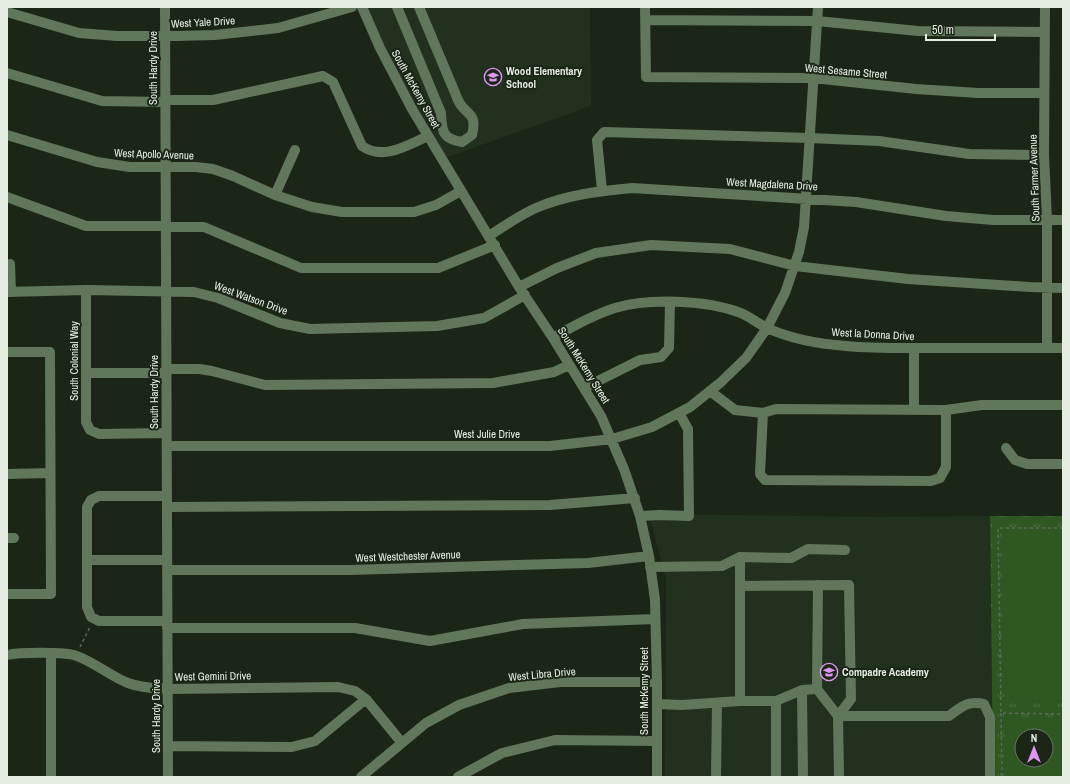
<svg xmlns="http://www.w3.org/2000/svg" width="1070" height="784" font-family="'Archivo Narrow',sans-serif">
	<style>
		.built { fill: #22311e }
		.grass { fill: url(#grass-tufts); fill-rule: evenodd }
		.garden { fill: #2e5722; fill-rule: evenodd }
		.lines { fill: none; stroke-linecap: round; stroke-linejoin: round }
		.path { stroke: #5f695b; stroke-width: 1.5; stroke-dasharray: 3 3; stroke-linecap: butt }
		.minor { stroke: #61775b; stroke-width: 10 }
		.labels { text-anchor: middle; stroke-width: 4; stroke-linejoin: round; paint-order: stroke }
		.street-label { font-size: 11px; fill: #e5ede3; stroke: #1b2617 }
		.poi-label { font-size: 11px; font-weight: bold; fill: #e5ede3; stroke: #1b2617; text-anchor: start }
	</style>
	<defs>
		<pattern id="grass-tufts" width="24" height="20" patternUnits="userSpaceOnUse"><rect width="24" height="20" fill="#2e5722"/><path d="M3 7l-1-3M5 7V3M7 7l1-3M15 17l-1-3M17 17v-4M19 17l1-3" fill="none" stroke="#4c6f42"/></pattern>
	</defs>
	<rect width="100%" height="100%" fill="#1b2617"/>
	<!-- built -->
	<path class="built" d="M362,7H590L591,106L442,159Z
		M649,514L875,517L990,516L993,777H665L666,579Z"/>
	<!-- grass -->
	<path class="grass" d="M990,516H1063V777H993ZM1022,736H1046V760H1022Z"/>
	<!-- garden -->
	<path class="garden" d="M1002,533L1063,534V702L1017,701L1003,688Z
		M1004,719H1063V777H1004ZM1022,736H1046V760H1022Z"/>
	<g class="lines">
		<!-- path -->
		<path class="path" d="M1063,528H998L1001,713L1063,714
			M80,647L90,627
			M1001,713L1002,777"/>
		<!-- minor -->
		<path class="minor" d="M165,7L168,777
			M362,7L380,48L412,109L519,287L553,338L601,416L624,469L640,516L649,556L655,600L657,682V777
			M397,7L441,113C442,131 442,139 462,142L472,135C478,111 465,116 458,100L419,7
			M645,7L646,77L813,78L916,89L978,93H1044
			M1045,7L1044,155L1047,220V348
			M7,12L79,33L117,36H176L215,35L278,28L352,7
			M645,20L817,21L918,31L1044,32
			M7,73L102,101L165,102
			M165,100H213L323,76L333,82L362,146C383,161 408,145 428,136
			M7,135L97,162L130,167H196L213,169L233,176L275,195L312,207L342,212H414L436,205L461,191
			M602,190L597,140L604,132L809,138L879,141L969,154L1044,155
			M275,195L295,150
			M7,197L86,226H166
			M166,227H204L301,268H438L495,245
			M489,236C504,226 520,215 536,208C566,195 599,191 632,188L856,202L946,216L993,220H1063
			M10,264L11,292
			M519,287L557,268L596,253L651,245L730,249L795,266L908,279L1030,287L1063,288
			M86,290V422L90,430L99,434L166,433
			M7,292L86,290L194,292L218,298L280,323L310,329L437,326L484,318L525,295
			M553,338C573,326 593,315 615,308C648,298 705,300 738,312C748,315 757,323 767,328C791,339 819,344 846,346C878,349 910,348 942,348C983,348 1023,348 1063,348
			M914,348V409
			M7,352H50L51,594H7
			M166,369H199L212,371L265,385L493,383L554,372L569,365
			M87,373H166
			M584,388L640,360L661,357L669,348L670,302
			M710,391L735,410L763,413L776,409L946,410L982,405H1063
			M763,413L760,474L765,480L931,481L940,478L946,467V410
			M167,446H550L612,439L652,427L690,407L720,383L746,358L767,328L785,293L799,252L804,227L818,7
			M1006,448L1015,460L1027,464H1063
			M7,474L50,473
			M167,496H99L91,500L87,507V607L91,617L99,621H167
			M167,507L550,505L635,498
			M640,516L660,515L689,516L688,429L679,413
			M7,538H14
			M740,557L791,558L808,549L845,550
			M87,560H167
			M650,567L722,566L740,557V586L849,585L851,699L838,716L839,777
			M167,570H349L588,563L649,556
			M740,586V701H776V777
			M167,628H355L430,641L523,624L655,619
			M51,653V777
			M7,655C20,652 61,652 74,655C93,661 110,676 128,683C141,688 154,688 167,689L338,687L355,691L366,699L402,743
			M817,689L838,716H949C961,707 968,700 984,704L990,717V777
			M802,690L803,777
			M776,701L802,690L817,689L818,585
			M657,704L682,705L740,701
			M168,746L292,747L315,741L366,699
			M361,777L426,723L459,705L509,688L560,682H657
			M458,777L502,753L555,740L657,741
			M716,777L717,703"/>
	</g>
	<!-- icons -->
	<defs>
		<symbol id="school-ring" viewBox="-11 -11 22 22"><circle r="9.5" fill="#1b2617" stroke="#df98f2" stroke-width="1.5"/><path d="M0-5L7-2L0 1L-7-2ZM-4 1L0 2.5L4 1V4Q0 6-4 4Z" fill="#df98f2"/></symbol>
	</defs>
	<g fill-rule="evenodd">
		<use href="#school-ring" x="483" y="67" width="20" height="20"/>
		<use href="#school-ring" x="819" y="662" width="20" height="20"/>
	</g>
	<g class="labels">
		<!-- street labels -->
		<g class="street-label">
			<text transform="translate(203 22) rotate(-3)" y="4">West Yale Drive</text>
			<text transform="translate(153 68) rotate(-90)" y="4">South Hardy Drive</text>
			<text transform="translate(846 71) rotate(5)" y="4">West Sesame Street</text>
			<text transform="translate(416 89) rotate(61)" y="4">South McKemy Street</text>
			<text transform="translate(154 154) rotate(2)" y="4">West Apollo Avenue</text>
			<text transform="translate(1034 178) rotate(-92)" y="4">South Farmer Avenue</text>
			<text transform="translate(772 184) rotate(3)" y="4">West Magdalena Drive</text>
			<text transform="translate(251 298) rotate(20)" y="4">West Watson Drive</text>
			<text transform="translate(873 334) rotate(3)" y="4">West la Donna Drive</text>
			<text transform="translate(74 361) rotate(-90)" y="4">South Colonial Way</text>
			<text transform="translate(584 365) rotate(58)" y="4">South McKemy Street</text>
			<text transform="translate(154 392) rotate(-90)" y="4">South Hardy Drive</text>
			<text x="487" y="438">West Julie Drive</text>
			<text transform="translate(408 556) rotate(-2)" y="4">West Westchester Avenue</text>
			<text transform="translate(542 674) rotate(-5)" y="4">West Libra Drive</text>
			<text transform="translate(213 676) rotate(-1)" y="4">West Gemini Drive</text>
			<text transform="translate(644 691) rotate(-90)" y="4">South McKemy Street</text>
			<text transform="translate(156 716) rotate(-90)" y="4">South Hardy Drive</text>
		</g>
		<!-- poi labels -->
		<g class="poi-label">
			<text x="506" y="75">Wood Elementary<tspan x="506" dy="13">School</tspan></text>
			<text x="842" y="676">Compadre Academy</text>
		</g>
	</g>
	<!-- border -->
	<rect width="1070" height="784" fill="none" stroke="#e5ede3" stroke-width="16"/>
	<!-- north arrow -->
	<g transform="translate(1034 748)"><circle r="19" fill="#1b2617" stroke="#6c7669"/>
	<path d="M0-3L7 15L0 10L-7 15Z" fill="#df98f2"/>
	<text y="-6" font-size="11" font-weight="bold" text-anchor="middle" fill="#e5ede3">N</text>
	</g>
	<!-- scale -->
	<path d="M926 34v6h69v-6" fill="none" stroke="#e5ede3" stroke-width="2"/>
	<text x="932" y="34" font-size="12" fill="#e5ede3" stroke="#1b2617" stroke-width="3" paint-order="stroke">50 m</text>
</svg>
